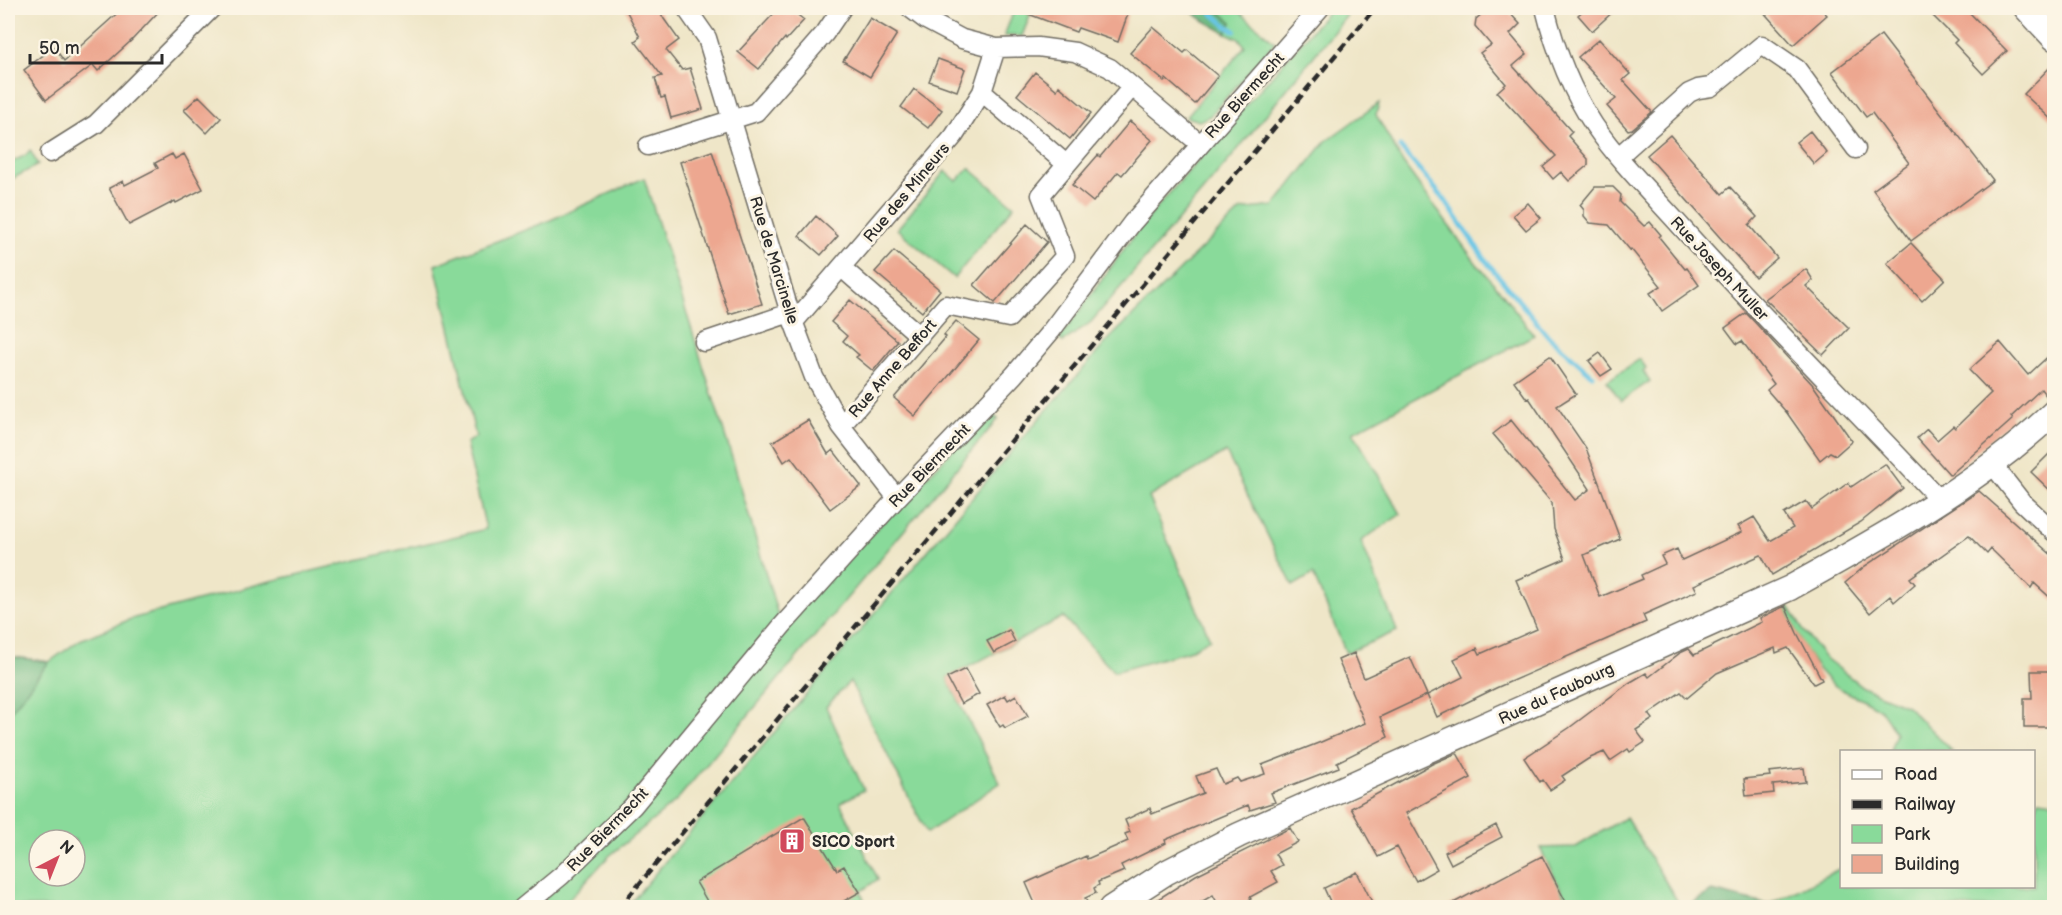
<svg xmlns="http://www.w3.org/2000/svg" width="2062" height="915" font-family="'Balsamiq Sans',sans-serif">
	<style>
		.green { fill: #89da9a; stroke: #5a8262; stroke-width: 1.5; fill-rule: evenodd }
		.forest { fill: #6eba82; stroke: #4c7256; stroke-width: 1.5 }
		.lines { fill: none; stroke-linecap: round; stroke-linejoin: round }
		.stream { stroke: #67c5e5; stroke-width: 5 }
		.building { fill: #eda790 }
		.minor-casing { stroke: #706c62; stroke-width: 21 }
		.major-casing { stroke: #706c62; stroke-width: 27 }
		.minor { stroke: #fff; stroke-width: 18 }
		.major { stroke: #fff; stroke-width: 24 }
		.rail { stroke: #2b2b2b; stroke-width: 4.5; stroke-dasharray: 9 4.5; stroke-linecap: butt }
		.labels { text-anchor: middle; stroke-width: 6; stroke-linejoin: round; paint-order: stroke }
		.street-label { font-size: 16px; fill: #2b2b2b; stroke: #fcf5e5 }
		.poi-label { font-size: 16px; font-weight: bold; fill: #2b2b2b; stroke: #fcf5e5; text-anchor: start }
	</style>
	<rect width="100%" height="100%" fill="#fcf5e5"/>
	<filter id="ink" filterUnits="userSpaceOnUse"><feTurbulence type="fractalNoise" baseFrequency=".0167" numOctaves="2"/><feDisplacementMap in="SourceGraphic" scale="12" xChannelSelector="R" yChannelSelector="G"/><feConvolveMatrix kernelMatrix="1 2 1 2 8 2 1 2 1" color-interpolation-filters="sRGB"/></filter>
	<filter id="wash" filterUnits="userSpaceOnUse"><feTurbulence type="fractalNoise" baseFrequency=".008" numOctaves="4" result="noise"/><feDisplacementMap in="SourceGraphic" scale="24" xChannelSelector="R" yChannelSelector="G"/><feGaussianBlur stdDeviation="1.35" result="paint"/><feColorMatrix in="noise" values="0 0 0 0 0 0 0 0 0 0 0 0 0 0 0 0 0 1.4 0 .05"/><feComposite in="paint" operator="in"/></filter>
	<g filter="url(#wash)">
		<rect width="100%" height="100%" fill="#efe6c8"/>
		<!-- green -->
		<path class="green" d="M1015,8H1033L1022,36H1004Z
			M1215,8H1235L1275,42L1210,116L1199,121L1186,117L1245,46L1239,39L1226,33L1231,22Z
			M1331,8H1353L1230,159L1091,322L1063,342L1059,339L1140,227Z
			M1379,103L1376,115L1403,163L1476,263L1502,293L1534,335L1353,432L1401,514L1361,541L1397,631L1346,653L1313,574L1293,586L1226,452L1149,497L1210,639L1188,651L1114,672L1063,617L947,678L1000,783L927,833L850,681L826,707L864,790L840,803L878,879L860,892L868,907L626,908L1038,420L1110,338L1241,210L1274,206L1326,141Z
			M30,150L38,165L8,181V164L26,155Z
			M969,168L1014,206L954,278L897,229L945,171L957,181Z
			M644,178L734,464L779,619L596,840L517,907H8V656L49,662L80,640L131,619L263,583L486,529L466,443L476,437L435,265L546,222ZM39,840H75V876H39Z
			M1640,359L1646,368L1643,371L1650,381L1621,401L1607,381Z
			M990,412L998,419L676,801L608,857L562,907L522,908L561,876L782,626Z
			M1788,605L1803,630L1824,657L1863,687L1907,706L1952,751H1890L1896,733C1891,726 1886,715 1880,710C1866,699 1848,695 1834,685C1809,665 1797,634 1785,606Z
			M2039,800L2054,802V907L1762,908L1841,868L1842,886H2034V812Z
			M1626,817L1681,907H1570L1540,848L1576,847Z"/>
		<!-- forest -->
		<path class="forest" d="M1187,8H1215L1232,22L1226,33L1203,20Z
			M8,656L49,662L8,715Z
			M1712,891L1769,905L1762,908L1686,907Z"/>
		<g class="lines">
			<!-- stream -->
			<path class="stream" d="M1206,8L1228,27L1235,31
				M1400,147L1444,199L1486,261L1549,337L1592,375"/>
		</g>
		<g id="blocks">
			<!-- building -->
			<path class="building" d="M123,8H162L132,40L98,71L93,65L46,100L24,70L54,47L64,61Z
				M625,8H658L664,19L679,40L666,50L682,70L690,68L703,109L671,118L665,97L661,98L655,78L662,76L635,41L640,37Z
				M779,8H789L804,20L786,40L785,38L759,69L738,52Z
				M1015,8H1130L1118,42L1078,28L1076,32L1015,9Z
				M1489,8H1505L1520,24L1510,34L1527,54L1513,66L1572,132L1568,136L1588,159V165L1569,181L1561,172L1553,179L1543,167L1556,156L1497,92L1506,84L1480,53L1491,45L1475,26L1476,19Z
				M1586,8H1617L1592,31L1578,15Z
				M1760,8H1820L1827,15L1793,45Z
				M1925,8H1965L2007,51L1983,74L1954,43L1957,40Z
				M870,18L897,34L870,77L843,61Z
				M1153,27L1184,53L1187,50L1218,76L1195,104L1166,79L1164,81L1130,53Z
				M1881,35L1993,180L1911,241L1873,190L1909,163L1872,113L1866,117L1832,72Z
				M1599,39L1630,74L1623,80L1652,112L1632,129L1628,130L1607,106L1616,99L1578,57Z
				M938,59L965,69L957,91L929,81Z
				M2055,62V123L2024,94Z
				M1035,72L1057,90L1059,86L1091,113L1070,139L1017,95Z
				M914,89L942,110L928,128L901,107Z
				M199,96L221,118L207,133L184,110Z
				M1130,121L1152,140L1122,175L1118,172L1093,202L1072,185L1098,155L1100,157Z
				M1810,131L1827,153L1814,164L1796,142Z
				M1670,135L1722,194L1730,187L1757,217L1749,225L1777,258L1755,277L1647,155Z
				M712,151L762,304L729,314L680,162Z
				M172,154L175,159L184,154L203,189L176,203L175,201L129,225L109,188L123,181L125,185L158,168L155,163Z
				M1595,187H1613L1621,195L1620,202L1644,226L1650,222L1661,235L1659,237L1685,269L1687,268L1699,285L1662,311L1650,293L1661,286L1631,249L1630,250L1609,225L1590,223L1584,216V210L1580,205Z
				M1528,203L1541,218L1526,230L1513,215Z
				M816,216L838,236L821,255L799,236Z
				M1027,224L1047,242L995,303L974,285Z
				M1911,243L1945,279L1922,301L1887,263Z
				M894,251L940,290L922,312L875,272Z
				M1806,269L1813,280L1806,286L1849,328L1823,355L1765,299Z
				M850,300L898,341L873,371L856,357L859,355L843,341L847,336L831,322Z
				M1746,313L1813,385L1852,441L1836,455L1830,452L1820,460L1787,413L1767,390L1774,384L1742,341L1737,344L1725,328Z
				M956,321L979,340L915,416L894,398L946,337L944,335Z
				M2000,342L2028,375L2055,350V390L2047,397L2041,389L2011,417L2013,419L1950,475L1917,438L1927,429L1937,440L1953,426L1955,428L1991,393L1969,370Z
				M1600,353L1612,369L1601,376L1589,361Z
				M1550,356L1576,394L1557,406L1586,448L1620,539L1584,555L1600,597L1643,579L1641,575L1665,564L1661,556L1677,549L1682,560L1742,532L1738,526L1754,517L1770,541L1793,528L1784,514L1806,501L1812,509L1848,483L1851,487L1885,464L1903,488L1861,522L1772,575L1761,555L1694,585L1697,591L1643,615L1646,622L1496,688L1437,717L1427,695L1463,677L1454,659L1477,648L1480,654L1537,629L1516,580L1565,559L1554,529L1552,503L1493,434L1511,420L1575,500L1590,489L1529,398L1527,399L1514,381Z
				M808,420L828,454L833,450L861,486L830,509L791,457L784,462L772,442Z
				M2055,448V495L2031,472Z
				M1979,491L2055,558V602L2034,583L2031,588L1991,549L1987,554L1969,536L1910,578L1915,584L1894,602L1890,596L1870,613L1845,583L1865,566Z
				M1785,606L1797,633L1822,680L1814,684L1788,648L1776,653L1775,648L1717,673L1687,698L1681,692L1649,714L1653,719L1636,730L1645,742L1630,752L1628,749L1610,761L1604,752L1588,759L1562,776L1565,780L1550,790L1543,780L1540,782L1524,758L1569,728L1629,683L1646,673L1649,677L1680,653L1689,649L1694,655L1762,622L1760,618Z
				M1009,630L1015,642L994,653L987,641Z
				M1354,653L1364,678L1410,657L1427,695L1380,717L1388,737L1337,762L1339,767L1271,793L1275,802L1250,810L1248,805L1165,840L1166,843L1121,865L1124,871L1098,882L1099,885L1094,888L1096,893L1085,898L1087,902L1074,908H1037L1026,883L1086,856L1087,859L1128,841L1125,834L1130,832L1125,820L1150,808L1152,814L1203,793L1196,776L1216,769L1223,784L1237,778L1240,782L1265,774L1262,765L1321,742L1365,723L1338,660Z
				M965,669L979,694L961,704L947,678Z
				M2031,671H2055V727H2024V698H2032Z
				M1005,695L1008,700L1016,695L1028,716L1005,728L1003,725L1000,727L987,705Z
				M1457,753L1471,778L1406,813L1437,869L1416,881L1397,847L1378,857L1351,808L1432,764Z
				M1804,768L1806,782L1773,785L1774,793L1746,796L1744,779L1770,776L1769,772Z
				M804,817L837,870L844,866L860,892L842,902L845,908H711L696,882Z
				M1496,825L1502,837L1451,864L1445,852Z
				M1290,828L1298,842L1275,854L1282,865L1271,871L1278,882L1250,897L1251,899L1235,908H1220L1213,895L1191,908H1144L1196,875Z
				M1542,856L1569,908H1444Z
				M1357,872L1375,908H1333L1324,888Z"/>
		</g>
	</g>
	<g filter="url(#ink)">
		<use href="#blocks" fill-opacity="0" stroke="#706c62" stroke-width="1.5"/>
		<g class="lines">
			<defs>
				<path id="minor" d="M686,8L707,38L790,313L814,377L841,426L897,498
					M910,8L926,20L962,39L996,48L1038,47L1075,52L1110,68L1200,144
					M1545,8C1555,49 1570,89 1594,125C1620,163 1655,197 1686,232C1768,323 1856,410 1940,500
					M982,92L1066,164
					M648,146L756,112L825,33L842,8
					M50,153L96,124L212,8
					M1619,156L1689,93L1698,89L1711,87L1762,45L1797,69L1856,149
					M842,268L920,336
					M794,322L954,136L982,92L996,48
					M704,342L790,313
					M841,426L946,305L1009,318L1065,256L1041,195L1132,87
					M1993,465L2022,502L2054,532
					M522,908L561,876L633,806L782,626L897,498L1014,375L1051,331L1132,223L1320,8"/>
				<path id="major" d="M2026,8L2054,38
					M1111,908L1167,872L1239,835L1790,588C1882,537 1977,485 2054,412"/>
			</defs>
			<!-- minor casing -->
			<use href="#minor" class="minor-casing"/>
			<!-- major casing -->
			<use href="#major" class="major-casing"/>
			<!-- minor -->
			<use href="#minor" class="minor"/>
			<!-- major -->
			<use href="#major" class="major"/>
			<!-- rail -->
			<path class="rail" d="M619,908L1375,8"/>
		</g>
	</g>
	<!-- icons -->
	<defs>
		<symbol id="building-square" viewBox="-11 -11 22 22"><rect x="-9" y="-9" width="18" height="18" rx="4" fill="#d1495b" stroke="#fcf5e5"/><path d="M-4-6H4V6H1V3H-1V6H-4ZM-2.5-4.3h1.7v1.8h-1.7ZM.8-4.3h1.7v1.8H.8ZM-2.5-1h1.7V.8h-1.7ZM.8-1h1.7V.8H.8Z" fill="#fff"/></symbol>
	</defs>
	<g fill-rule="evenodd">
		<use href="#building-square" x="777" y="826" width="30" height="30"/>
	</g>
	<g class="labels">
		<!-- street labels -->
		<g class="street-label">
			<text transform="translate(1244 95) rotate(-48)" y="6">Rue Biermecht</text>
			<text transform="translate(906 192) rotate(-50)" y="6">Rue des Mineurs</text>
			<text transform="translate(775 260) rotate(73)" y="6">Rue de Marcinelle</text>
			<text transform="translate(1720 268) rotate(47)" y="6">Rue Joseph Muller</text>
			<text transform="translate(892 368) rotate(-49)" y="6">Rue Anne Beffort</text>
			<text transform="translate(929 465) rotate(-46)" y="6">Rue Biermecht</text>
			<text transform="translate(1556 693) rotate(-25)" y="6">Rue du Faubourg</text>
			<text transform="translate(607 829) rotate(-46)" y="6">Rue Biermecht</text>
		</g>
		<!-- poi labels -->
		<g class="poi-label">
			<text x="812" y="847">SICO Sport</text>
		</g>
	</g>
	<!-- margin -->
	<rect width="2062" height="915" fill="none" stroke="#fcf5e5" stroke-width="30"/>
	<!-- legend -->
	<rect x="1840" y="750" width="195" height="138" fill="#fcf5e5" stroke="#a8a49b" stroke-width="1.5"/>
	<rect x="1852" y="770" width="30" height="9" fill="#ffffff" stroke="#a8a49b" stroke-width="1.5"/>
	<text x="1894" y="780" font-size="18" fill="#2b2b2b">Road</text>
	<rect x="1852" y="800" width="30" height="9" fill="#2b2b2b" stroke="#a8a49b" stroke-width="1.5"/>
	<text x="1894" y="810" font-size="18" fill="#2b2b2b">Railway</text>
	<rect x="1852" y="825" width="30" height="18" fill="#89da9a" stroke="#a8a49b" stroke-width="1.5"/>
	<text x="1894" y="840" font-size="18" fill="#2b2b2b">Park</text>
	<rect x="1852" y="855" width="30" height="18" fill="#eda790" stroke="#a8a49b" stroke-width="1.5"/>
	<text x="1894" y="870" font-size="18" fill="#2b2b2b">Building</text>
	<!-- north arrow -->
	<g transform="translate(57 858) rotate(42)"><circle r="28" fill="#fcf5e5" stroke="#a8a49b" stroke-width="1.5"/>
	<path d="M0-4.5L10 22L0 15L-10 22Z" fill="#d1495b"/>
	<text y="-9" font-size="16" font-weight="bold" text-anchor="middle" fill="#2b2b2b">N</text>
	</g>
	<!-- scale -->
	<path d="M30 54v9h132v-9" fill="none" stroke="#2b2b2b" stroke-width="3"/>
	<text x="39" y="54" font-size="18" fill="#2b2b2b" stroke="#fcf5e5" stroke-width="4.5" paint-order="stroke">50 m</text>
</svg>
